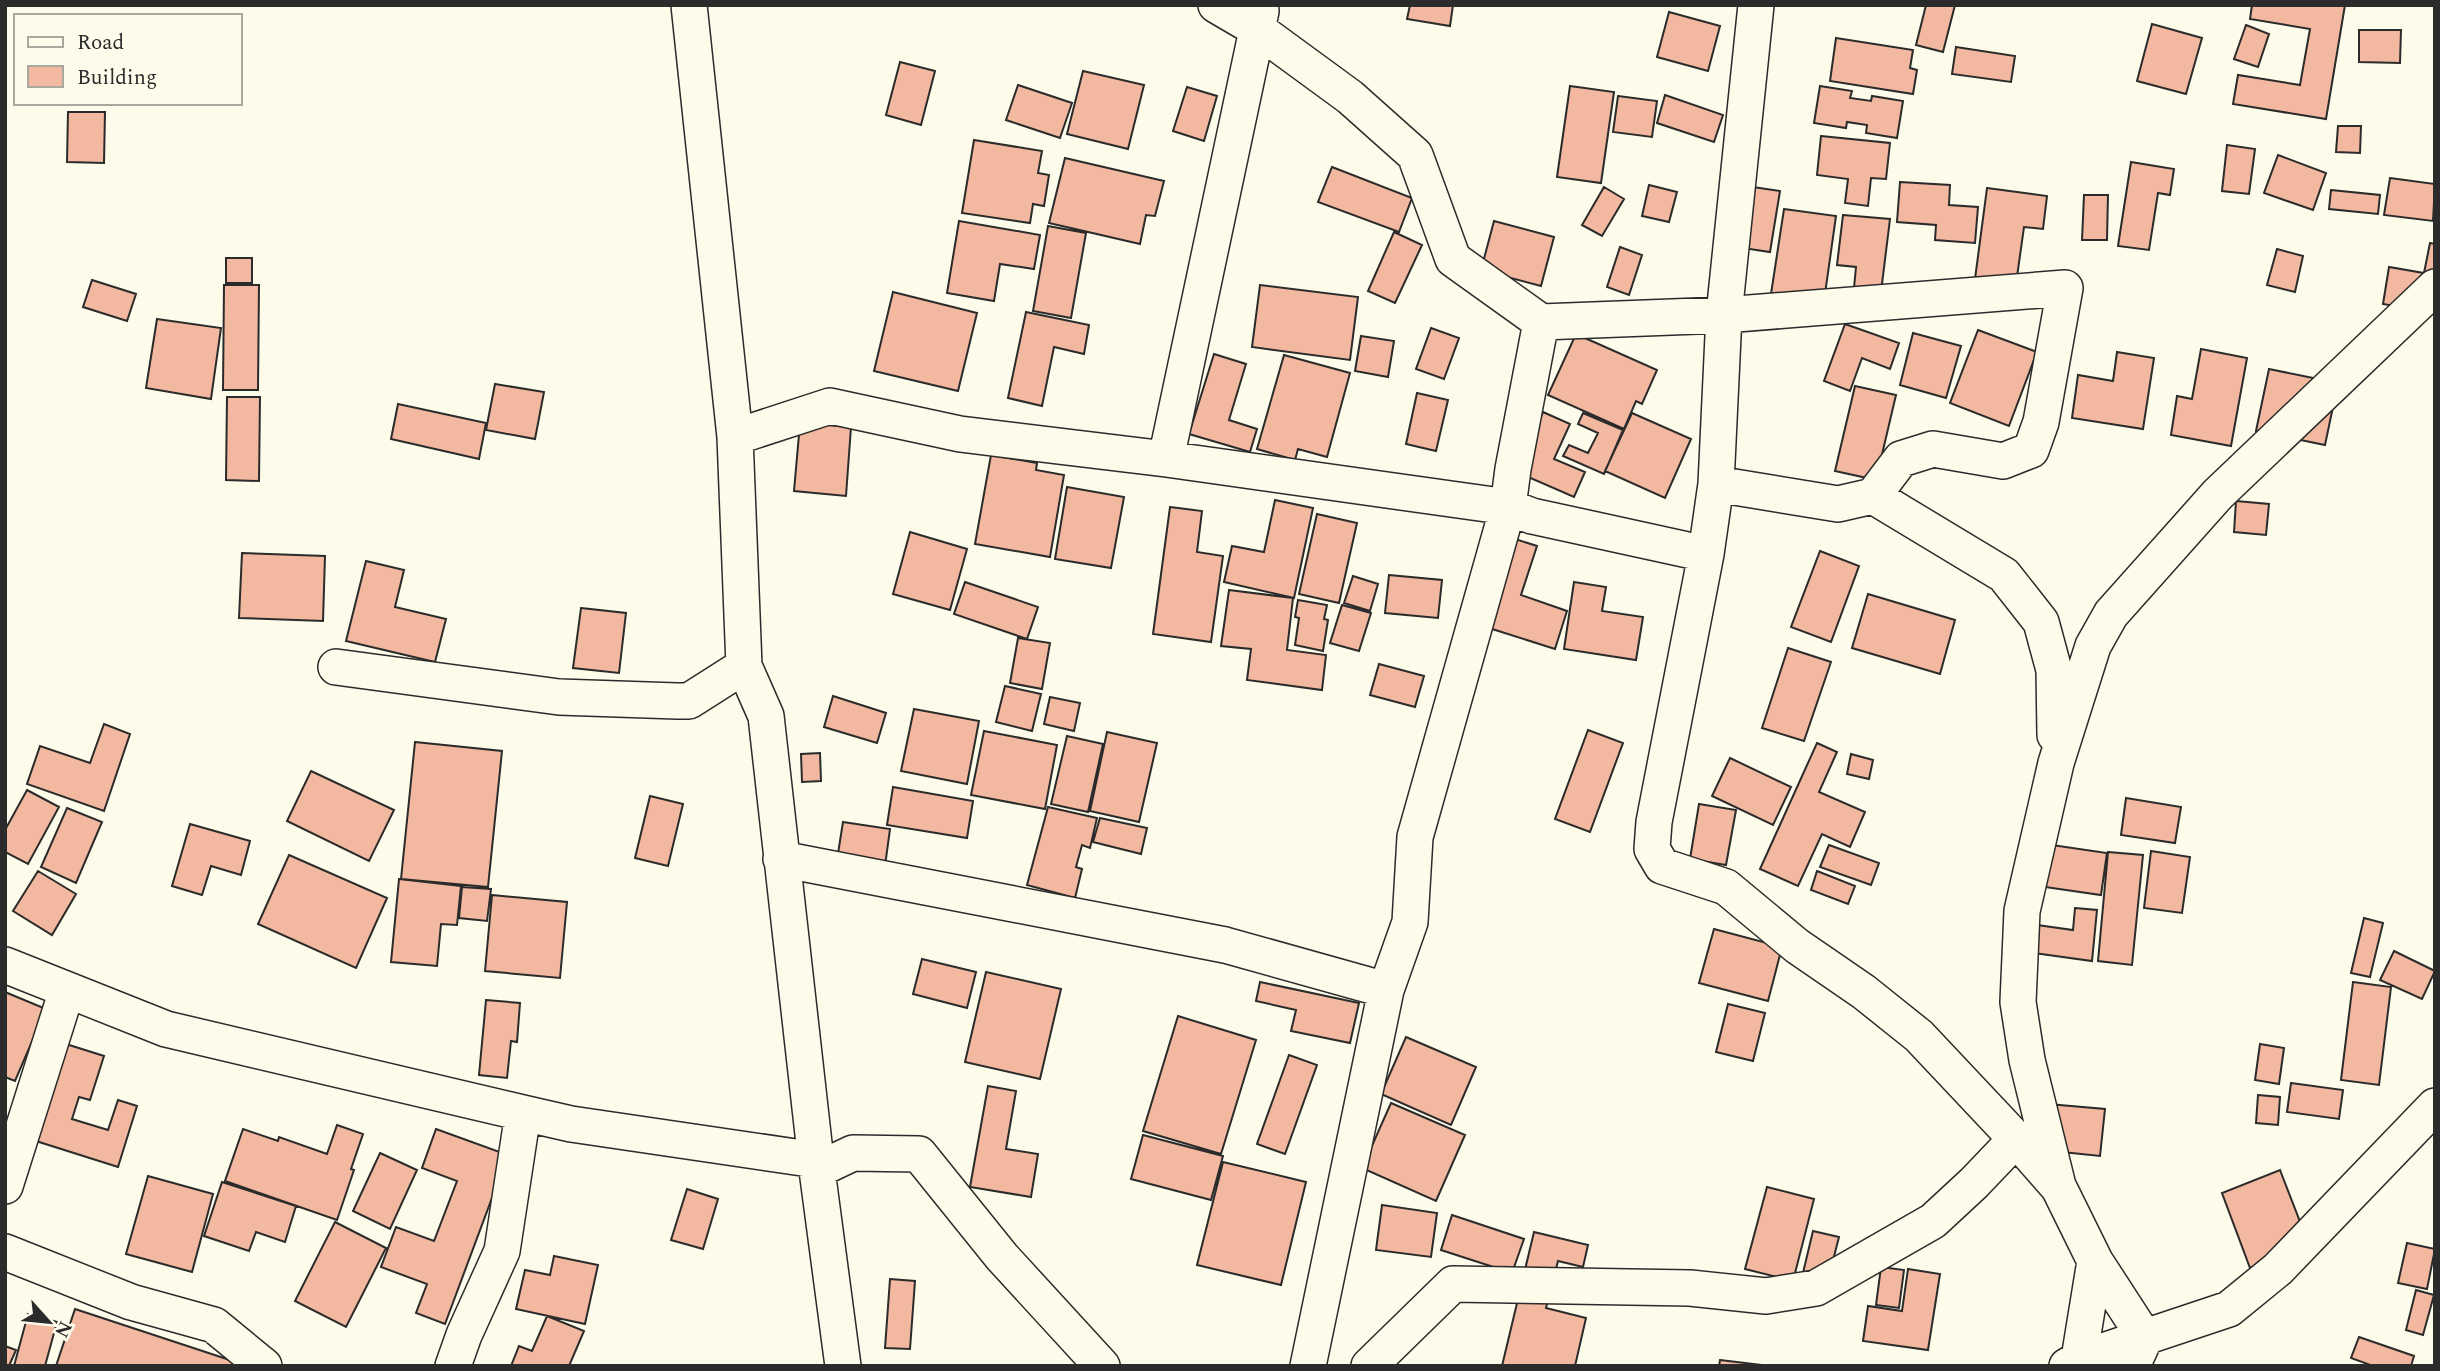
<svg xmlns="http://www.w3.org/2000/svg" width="2440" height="1371" font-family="Spectral,serif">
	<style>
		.building { fill: #f2b8a0; stroke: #2b2b2b; stroke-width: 2 }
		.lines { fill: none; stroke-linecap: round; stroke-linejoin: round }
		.minor-casing { stroke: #2b2b2b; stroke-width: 38 }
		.minor { stroke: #fdfbea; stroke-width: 35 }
	</style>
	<rect width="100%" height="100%" fill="#fdfbea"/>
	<!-- building -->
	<path class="building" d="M1410,5H1453L1450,26L1407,19Z
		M1926,5H1955L1943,52L1916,45Z
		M2252,5H2345L2326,119L2233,104L2238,75L2300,85L2310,29L2250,19Z
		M1669,12L1720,26L1708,71L1657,57Z
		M2152,24L2202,38L2186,94L2137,81Z
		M2246,25L2269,34L2258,67L2234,59Z
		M2359,30H2401L2400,63L2359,62Z
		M1836,38L1913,50L1910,68L1917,70L1913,94L1830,81Z
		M1956,47L2015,56L2011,82L1952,74Z
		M900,62L935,71L921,125L886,115Z
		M1083,71L1144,85L1128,149L1067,134Z
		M1018,85L1072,103L1060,138L1006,120Z
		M1570,86L1614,92L1601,183L1557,177Z
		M1820,86L1852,91L1850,98L1871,101L1872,96L1903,101L1897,138L1866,133L1867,125L1847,122L1846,128L1814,123Z
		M1187,87L1217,96L1204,141L1173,131Z
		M1665,95L1723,115L1714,142L1657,123Z
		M1618,96L1657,101L1652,137L1613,132Z
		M68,112H105L104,163L67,162Z
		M2338,126H2361L2360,153L2336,152Z
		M1821,136L1890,143L1886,179L1871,178L1868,206L1845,203L1848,179L1817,175Z
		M974,140L1042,151L1038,173L1049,175L1044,206L1033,204L1030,223L962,213Z
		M2227,145L2255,149L2249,194L2222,191Z
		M2278,155L2326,173L2313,210L2264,193Z
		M1065,158L1164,181L1155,216L1146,215L1140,244L1049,223Z
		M2131,162L2174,169L2170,195L2158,193L2149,250L2118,246Z
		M1332,167L1412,198L1399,232L1318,202Z
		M2390,178L2435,184L2433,221L2384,215Z
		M1900,182L1950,185L1949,205L1978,207L1975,243L1935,240L1936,225L1897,222Z
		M1649,185L1677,192L1669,222L1642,216Z
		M1746,186L1780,191L1770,252L1736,247Z
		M1604,187L1624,199L1602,236L1582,225Z
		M1987,188L2047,196L2043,229L2024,227L2016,284L1975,279Z
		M2331,190L2380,195L2378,214L2329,209Z
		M2084,195H2108L2107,240H2082Z
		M1784,209L1836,216L1824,301L1771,294Z
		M1843,215L1890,219L1881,292L1854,288L1856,267L1837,265Z
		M959,221L1040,235L1034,269L1000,264L994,301L947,293Z
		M1494,221L1554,237L1541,286L1481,270Z
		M1048,226L1086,233L1071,318L1033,311Z
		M1394,232L1422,245L1395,303L1368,291Z
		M2430,243L2435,244V313L2383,304L2389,267L2424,273Z
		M1620,247L1642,255L1629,295L1607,287Z
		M2277,249L2303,256L2295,292L2267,285Z
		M226,258H252V283H226Z
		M92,280L136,294L127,321L83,307Z
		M224,285H259L258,390H223Z
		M1260,285L1358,297L1350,360L1252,347Z
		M893,292L977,313L958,391L874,371Z
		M1026,312L1089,325L1084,354L1054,347L1042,406L1008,398Z
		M157,319L221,328L211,399L146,388Z
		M1845,324L1899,343L1890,369L1862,358L1850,391L1824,381Z
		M1431,328L1459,338L1444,379L1416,369Z
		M1978,330L2037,352L2009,426L1950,403Z
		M1913,333L1961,346L1946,398L1900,385Z
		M1576,334L1657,370L1642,404L1636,401L1624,429L1548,395Z
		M1361,336L1394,341L1388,377L1355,371Z
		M2201,349L2247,358L2231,446L2171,435L2177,396L2192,399Z
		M2117,352L2154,358L2143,429L2072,418L2078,375L2113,381Z
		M1214,354L1246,364L1229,420L1257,429L1250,452L1189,434Z
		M1284,355L1350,373L1327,457L1298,449L1295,460L1257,449Z
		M2269,369L2338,383L2325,445L2256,431Z
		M495,384L544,392L535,439L486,430Z
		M1855,386L1896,395L1876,480L1835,471Z
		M1417,393L1448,400L1436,451L1406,444Z
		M227,397H260L259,481L226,480Z
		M398,404L486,423L479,459L391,439Z
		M1543,412L1570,424L1554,459L1585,472L1574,497L1517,472Z
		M1583,413L1623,430L1604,474L1563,456L1569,445L1588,453L1598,433L1578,424Z
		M1632,413L1691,439L1665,498L1605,471Z
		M800,423L851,427L846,496L794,491Z
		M991,455L1037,463L1036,470L1064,475L1050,557L975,544Z
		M1067,487L1124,497L1111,568L1055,559Z
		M1275,500L1313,508L1294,598L1224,582L1232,546L1264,552Z
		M2236,501L2269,504L2266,535L2234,532Z
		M1170,507L1202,511L1197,552L1223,556L1211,642L1153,634Z
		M1317,514L1357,523L1339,603L1299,594Z
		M910,532L967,549L950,610L893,594Z
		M1515,539L1537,546L1521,595L1567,611L1555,649L1486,627Z
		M1820,551L1859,566L1831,642L1791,627Z
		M242,553L325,556L323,621L239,618Z
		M366,561L404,570L395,607L446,619L435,662L346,641Z
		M1389,575L1442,580L1438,618L1385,613Z
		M1353,576L1378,584L1370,611L1344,603Z
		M965,582L1038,607L1027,639L954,614Z
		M1574,582L1606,587L1602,611L1643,617L1636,660L1564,649Z
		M1229,590L1293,598L1287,650L1326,655L1322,690L1247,680L1251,649L1221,646Z
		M1868,594L1955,620L1940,674L1852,648Z
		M1298,600L1327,605L1324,619L1328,620L1323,651L1295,645L1299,618L1295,617Z
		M1342,605L1371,613L1359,651L1330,643Z
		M581,608L626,613L619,673L573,668Z
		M1018,638L1050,643L1042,689L1010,683Z
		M1788,648L1831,662L1804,741L1762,728Z
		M1379,664L1424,676L1415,707L1370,695Z
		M1005,686L1041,694L1032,731L996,722Z
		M833,696L886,713L877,743L824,727Z
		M1050,697L1080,703L1074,731L1044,724Z
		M914,709L979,721L967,784L901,771Z
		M104,724L130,734L104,811L27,784L40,746L90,763Z
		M1588,730L1623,743L1590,832L1555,819Z
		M984,731L1057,745L1045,809L971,795Z
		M1107,732L1157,743L1139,822L1090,811Z
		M1067,736L1103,744L1088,812L1051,804Z
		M415,742L502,751L488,887L401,879Z
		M1817,743L1837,752L1819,792L1865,812L1850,847L1822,834L1798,886L1760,869Z
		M820,753L821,781L802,782L801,754Z
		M1851,754L1873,760L1869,779L1847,774Z
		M1730,758L1791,787L1773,825L1712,796Z
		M311,771L394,810L369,861L287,821Z
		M893,787L973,801L967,838L887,825Z
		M27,790L59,807L28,864L5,852V830Z
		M650,796L683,804L668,866L635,858Z
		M2126,798L2181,807L2175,843L2121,835Z
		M1699,804L1736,810L1726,865L1690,859Z
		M1048,807L1097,818L1090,848L1082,845L1076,867L1082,869L1075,898L1027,885Z
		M67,808L102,822L76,883L41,867Z
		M1100,818L1147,828L1141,854L1093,842Z
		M843,822L890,829L885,866L837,860Z
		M190,824L250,841L241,875L211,866L202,895L172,886Z
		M2045,844L2107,853L2101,895L2038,886Z
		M1829,845L1879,863L1871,885L1820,867Z
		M2151,851L2190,857L2182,913L2144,908Z
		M2108,852L2143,855L2132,965L2098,961Z
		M289,855L387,898L356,968L258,924Z
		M38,871L76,894L52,935L13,911Z
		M1817,871L1855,886L1848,904L1811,890Z
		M399,879L461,886L457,925L441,924L437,966L391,962Z
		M462,887L491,889L487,921L459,918Z
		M492,895L567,902L560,978L485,971Z
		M2075,908L2097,910L2092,961L2026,952L2031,924L2073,930Z
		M2364,918L2383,923L2370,977L2351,973Z
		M1714,929L1782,947L1768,1001L1699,983Z
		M2394,951L2435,971L2422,999L2380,980Z
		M922,959L976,972L967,1008L913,994Z
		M986,972L1061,989L1040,1079L965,1062Z
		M1260,982L1359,1003L1350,1043L1291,1031L1296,1010L1256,1001Z
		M2353,982L2391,987L2379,1085L2341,1080Z
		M5,992L46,1009L15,1081L5,1077Z
		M486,1000L520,1003L517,1042L511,1041L507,1078L479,1075Z
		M1728,1004L1765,1013L1753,1061L1716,1052Z
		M1178,1016L1256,1040L1221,1154L1143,1131Z
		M1406,1037L1476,1067L1451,1125L1381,1094Z
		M66,1044L104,1056L90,1100L79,1097L72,1119L108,1130L118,1100L137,1106L118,1167L36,1141Z
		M2260,1044L2284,1048L2279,1084L2255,1080Z
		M1289,1055L1317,1065L1285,1154L1257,1144Z
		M2291,1083L2343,1090L2339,1119L2287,1112Z
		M988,1086L1016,1091L1006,1149L1038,1154L1031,1197L970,1187Z
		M2258,1095L2280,1097L2278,1125L2256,1123Z
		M1391,1103L1465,1135L1436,1201L1362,1168Z
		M2048,1104L2105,1109L2100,1156L2043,1150Z
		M337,1125L363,1134L351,1169L354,1170L337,1220L225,1181L243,1129L278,1141L279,1137L327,1154Z
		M436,1129L508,1155L445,1324L416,1313L427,1284L381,1267L396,1227L434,1241L457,1181L422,1168Z
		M1143,1135L1223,1156L1211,1200L1131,1179Z
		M380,1153L417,1170L390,1229L353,1211Z
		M1223,1162L1306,1182L1281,1285L1197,1265Z
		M2280,1170L2309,1245L2250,1268L2222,1193Z
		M148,1176L213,1194L192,1272L126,1254Z
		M222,1182L296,1206L285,1242L256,1232L249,1251L204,1236Z
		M1767,1187L1814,1199L1793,1281L1745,1269Z
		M687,1189L718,1199L703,1249L671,1240Z
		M1382,1205L1437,1213L1431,1257L1376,1250Z
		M1452,1215L1524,1239L1512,1273L1441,1250Z
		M335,1222L386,1248L346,1327L295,1301Z
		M1813,1231L1839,1237L1827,1284L1802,1277Z
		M1534,1232L1588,1245L1583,1267L1558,1261L1546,1308L1586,1318L1575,1366H1502Z
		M2407,1243L2435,1249L2427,1289L2398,1283Z
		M554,1256L598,1265L585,1324L516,1309L525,1270L550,1275Z
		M1881,1267L1904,1270L1899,1308L1876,1305Z
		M1908,1269L1940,1274L1928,1350L1863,1341L1868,1306L1902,1311Z
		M890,1279L915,1281L910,1349L885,1348Z
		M2416,1290L2434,1295L2423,1335L2406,1330Z
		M75,1309L242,1364V1366H56Z
		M28,1314L57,1322L45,1366H14Z
		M547,1316L584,1331L569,1366H511L519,1346L532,1351Z
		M2359,1337L2414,1356L2411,1366H2373L2351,1358Z
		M5,1346L16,1350L9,1366H5Z
		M1720,1360L1770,1366H1719Z"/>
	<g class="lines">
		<defs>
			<path id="minor" d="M689,5L735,437L744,666L766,716L817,1170L843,1366
				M1216,5L1257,29L1350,97L1415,155L1453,259L1541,322L1724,315L2065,288L2041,422L2031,450L2003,461L1933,449L1901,459L1873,496L1838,504L1716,484
				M1756,5L1724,315L1716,484L1706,554L1654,822L1652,849L1662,866L1726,887L1797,946L1864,992L1919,1036L2016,1139L2059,1188L2095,1261L2145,1338L2132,1366
				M1541,322L1513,469L1508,507L1532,516L1706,554
				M735,437L830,406L960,434L1166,459L1508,507L1415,837L1410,922L1386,990L1308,1366
				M1166,459L1261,11
				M1873,496L2004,575L2041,622L2054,670L2055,735
				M336,667L559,697L677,701H689L744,666
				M781,859L1225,945L1386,990
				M5,965L166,1029L523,1113
				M817,1170L853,1153L919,1154L1002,1257L1102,1366
				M2057,1182L2027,1060L2018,1002L2022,911L2056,763L2093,646L2111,614L2218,494L2435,287
				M5,1186L67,990
				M5,1252L131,1302L214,1325L264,1366
				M2079,1359L2095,1261
				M453,1366L464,1335L502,1251L523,1113L571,1124L816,1160
				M1369,1366L1453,1284L1690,1288L1766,1296L1816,1288L1933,1221L1974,1183L2016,1139
				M2067,1366L2079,1359L2229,1309L2278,1269L2435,1106"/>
		</defs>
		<!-- minor casing -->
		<use href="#minor" class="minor-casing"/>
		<!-- minor -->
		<use href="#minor" class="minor"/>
	</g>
	<!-- border -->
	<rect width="2440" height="1371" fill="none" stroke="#2b2b2b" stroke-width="14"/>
	<!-- legend -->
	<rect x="14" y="14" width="228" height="91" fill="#fdfbea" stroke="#a9a89e" stroke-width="2"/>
	<rect x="28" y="37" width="35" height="10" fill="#fdfbea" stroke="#a9a89e" stroke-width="2"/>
	<text x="77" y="49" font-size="21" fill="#2b2b2b">Road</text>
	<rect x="28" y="66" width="35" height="21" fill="#f2b8a0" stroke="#a9a89e" stroke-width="2"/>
	<text x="77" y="84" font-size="21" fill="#2b2b2b">Building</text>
	<!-- north arrow -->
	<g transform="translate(49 1322) rotate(117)" stroke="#fdfbea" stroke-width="5" paint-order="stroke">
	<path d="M0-5L12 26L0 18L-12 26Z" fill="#2b2b2b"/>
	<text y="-10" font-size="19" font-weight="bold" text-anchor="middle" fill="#2b2b2b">N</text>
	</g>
</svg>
